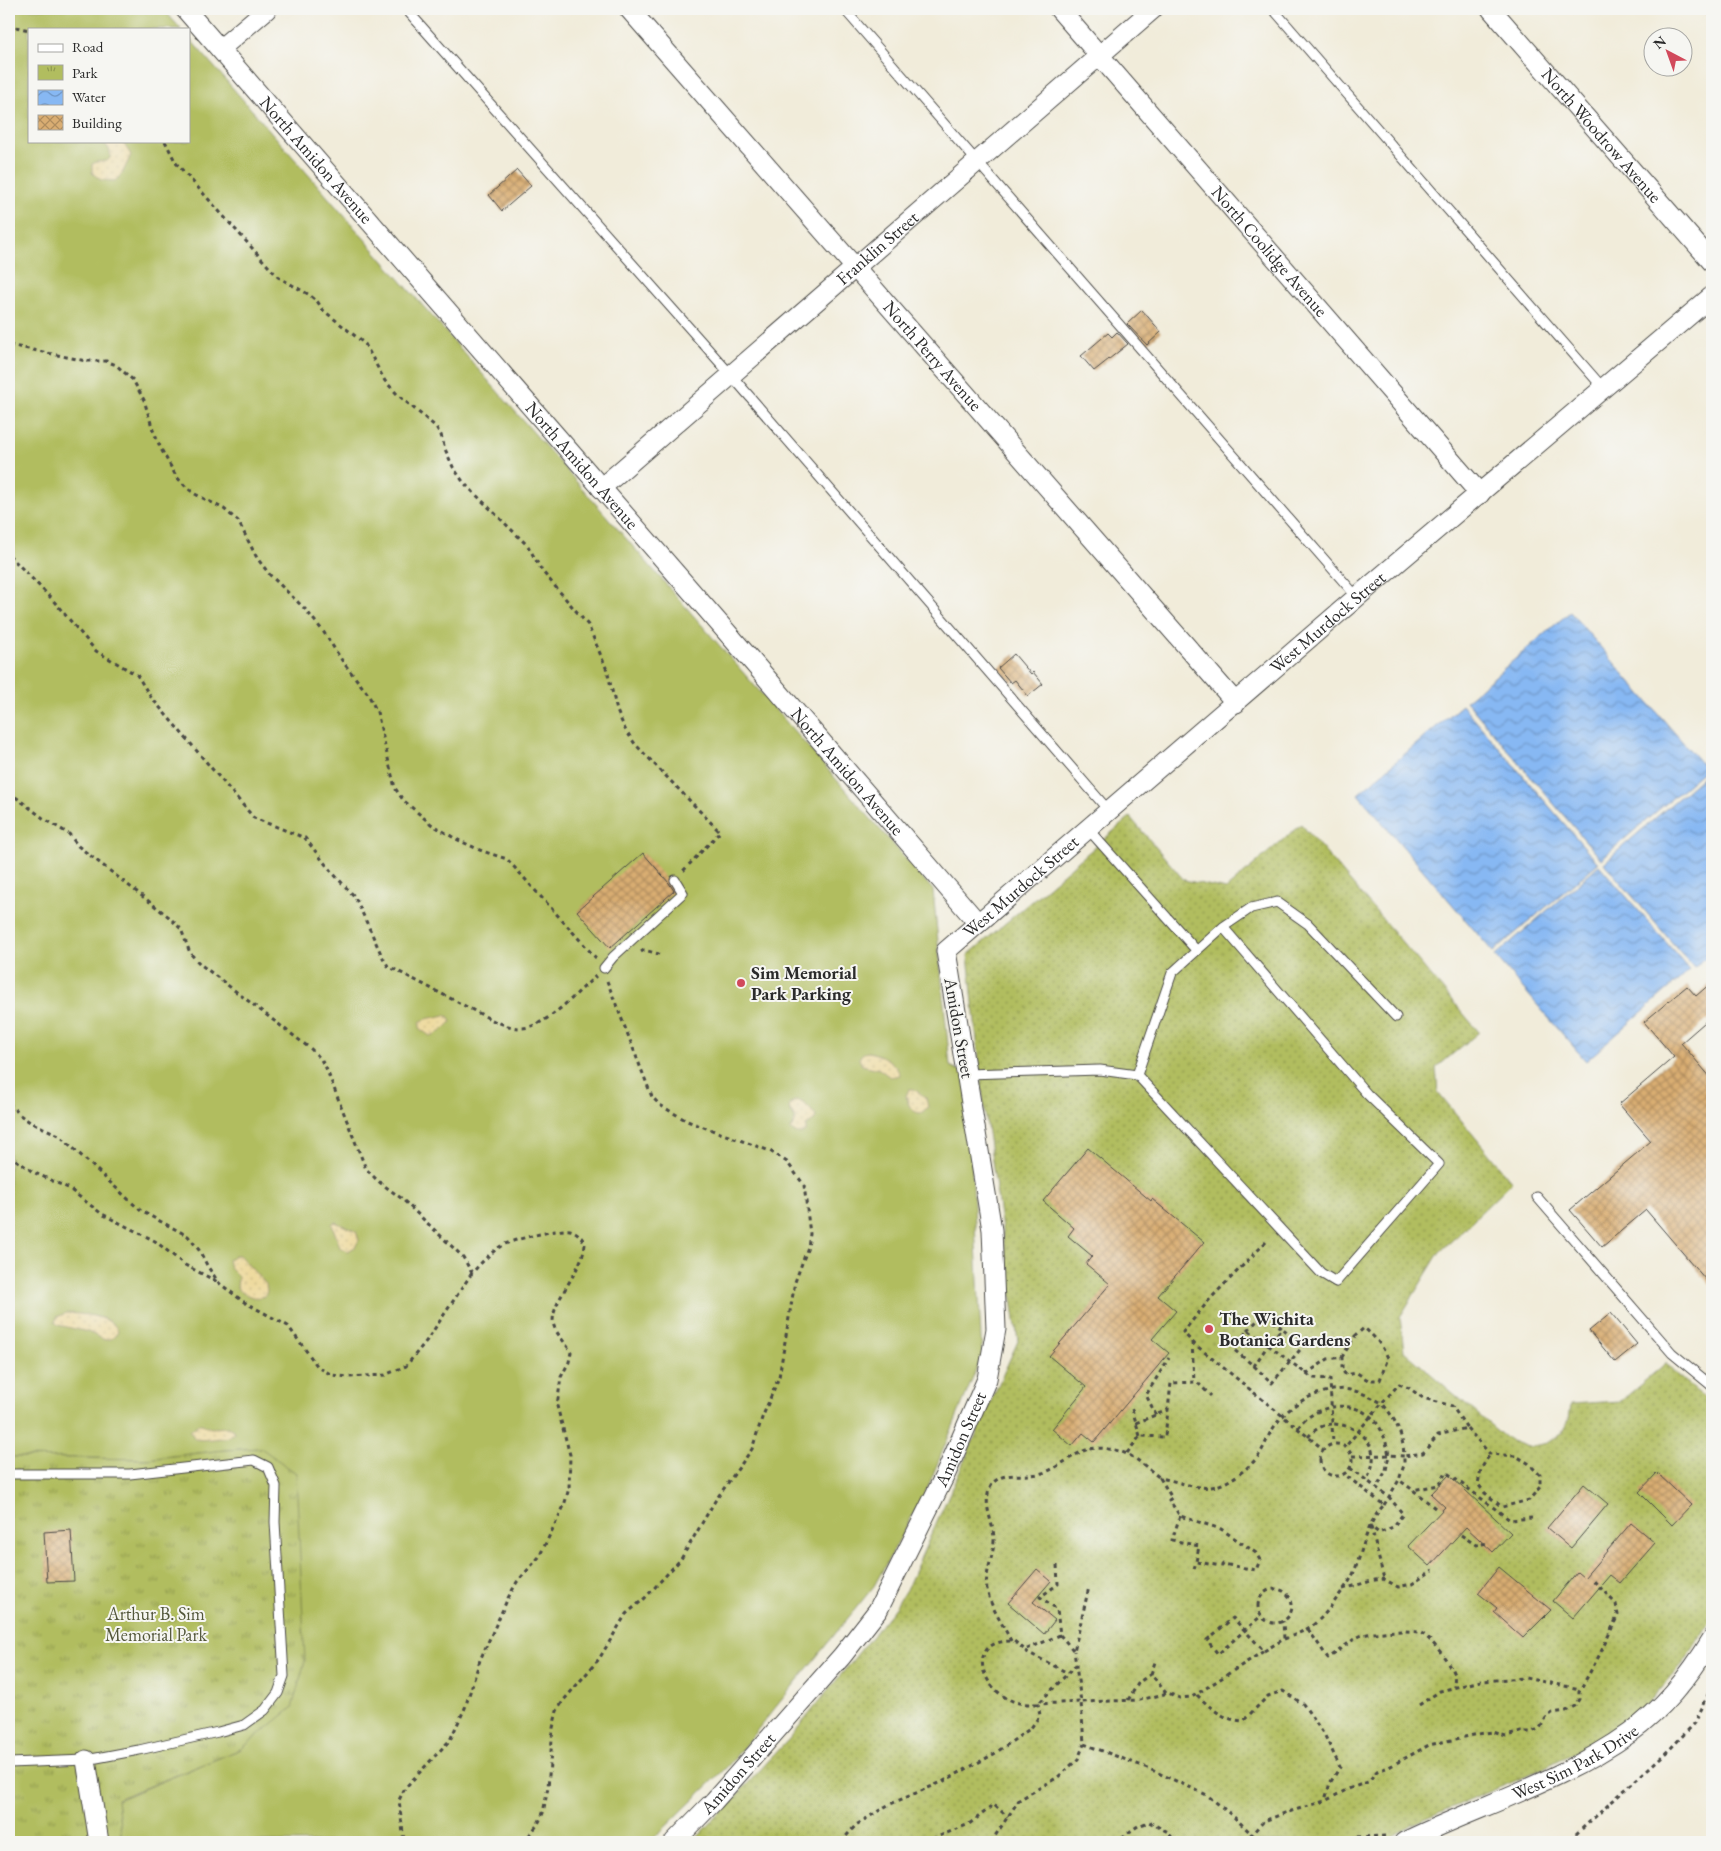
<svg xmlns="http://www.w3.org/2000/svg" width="1721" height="1851" font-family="'EB Garamond',serif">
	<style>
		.grass { fill: #b1bd5f; stroke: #6e7445 }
		.sand { fill: url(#sand-dots); stroke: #8c8264 }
		.park { fill: url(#park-tufts); stroke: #6e7445 }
		.garden { fill: url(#garden-dots); stroke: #6e7445 }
		.water { fill: url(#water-waves); stroke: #59728f }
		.building { fill: url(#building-cross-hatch) }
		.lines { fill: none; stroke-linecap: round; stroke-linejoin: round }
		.service-casing { stroke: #494845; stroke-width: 11 }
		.minor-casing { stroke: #494845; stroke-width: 21 }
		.path { stroke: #494845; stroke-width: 3; stroke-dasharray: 4 4; stroke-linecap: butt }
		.service { stroke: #fff; stroke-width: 9 }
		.minor { stroke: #fff; stroke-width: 19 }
		.poi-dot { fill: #d1495b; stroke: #f6f6f2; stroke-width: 2 }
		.labels { text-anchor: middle; stroke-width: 4; stroke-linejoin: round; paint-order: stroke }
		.street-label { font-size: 18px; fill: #2b2b2b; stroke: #f6f6f2 }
		.poi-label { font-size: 18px; font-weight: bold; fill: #2b2b2b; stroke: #f6f6f2; text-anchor: start }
		.park-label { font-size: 18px; fill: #53573b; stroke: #f6f6f2 }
	</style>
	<defs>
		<pattern id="sand-dots" width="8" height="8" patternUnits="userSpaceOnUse" patternTransform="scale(1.25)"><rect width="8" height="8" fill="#eeda9e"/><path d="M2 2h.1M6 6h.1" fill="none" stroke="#cb8" stroke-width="1.8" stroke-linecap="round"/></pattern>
		<pattern id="park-tufts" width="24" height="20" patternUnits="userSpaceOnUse" patternTransform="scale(1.25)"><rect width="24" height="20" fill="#b1bd5f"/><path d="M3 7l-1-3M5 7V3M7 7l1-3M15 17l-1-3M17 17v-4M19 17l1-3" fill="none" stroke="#909a4f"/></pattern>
		<pattern id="garden-dots" width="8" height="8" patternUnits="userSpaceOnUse" patternTransform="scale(1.25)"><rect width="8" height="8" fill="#b1bd5f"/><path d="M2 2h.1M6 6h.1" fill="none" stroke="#909a4f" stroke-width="1.8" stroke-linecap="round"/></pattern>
		<pattern id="water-waves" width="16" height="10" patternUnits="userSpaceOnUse" patternTransform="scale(1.25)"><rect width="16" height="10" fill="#87b8f3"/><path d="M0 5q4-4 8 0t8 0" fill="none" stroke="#6f96c5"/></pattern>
		<pattern id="building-cross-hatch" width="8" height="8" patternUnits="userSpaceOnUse" patternTransform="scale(1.25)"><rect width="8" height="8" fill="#d9ad72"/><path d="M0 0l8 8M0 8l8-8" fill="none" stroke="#b08d5e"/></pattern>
	</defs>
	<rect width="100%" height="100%" fill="#f6f6f2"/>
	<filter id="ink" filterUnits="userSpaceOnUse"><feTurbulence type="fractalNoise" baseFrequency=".02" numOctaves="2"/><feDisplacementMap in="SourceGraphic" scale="10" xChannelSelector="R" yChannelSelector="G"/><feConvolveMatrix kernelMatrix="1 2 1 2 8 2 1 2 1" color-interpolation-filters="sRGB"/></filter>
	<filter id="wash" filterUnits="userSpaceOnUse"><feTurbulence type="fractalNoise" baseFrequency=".0096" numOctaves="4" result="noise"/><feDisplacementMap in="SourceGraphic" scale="20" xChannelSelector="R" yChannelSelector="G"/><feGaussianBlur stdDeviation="1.12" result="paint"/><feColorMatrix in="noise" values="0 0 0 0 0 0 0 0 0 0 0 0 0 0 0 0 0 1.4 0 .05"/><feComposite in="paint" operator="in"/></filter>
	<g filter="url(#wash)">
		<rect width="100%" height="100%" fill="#f1ecda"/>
		<!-- grass -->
		<path class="grass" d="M9,9H163L181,29H29V141H189V38L933,890L950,1066L967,1074L982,1356L927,1489L874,1586L728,1766L650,1842H122L117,1800L241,1749L261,1448L225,1450L147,1459L9,1457Z"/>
		<!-- sand -->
		<path class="sand" d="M103,141H122L131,155L122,174L115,181L101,180L92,173V164L96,162L107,161L110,158V151Z
			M445,1015L449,1017L451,1022C446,1028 438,1034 430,1036L420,1029V1022C425,1018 438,1017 445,1015Z
			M868,1052C881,1054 896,1062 900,1075L890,1077L879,1069L862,1065L859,1059C861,1054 863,1053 868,1052Z
			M909,1089H914L926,1098L928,1107L921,1113C911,1113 908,1104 906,1096Z
			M797,1100C804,1102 812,1110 816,1117L814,1120L806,1126V1131L802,1134H797L791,1130L795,1119L789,1108L791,1103Z
			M335,1222L356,1231L359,1240L355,1247L348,1251L340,1248C338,1240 334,1232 332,1224Z
			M235,1255H239L266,1284L267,1291L265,1296C256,1300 243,1295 237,1288L238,1276L230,1268L228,1260Z
			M66,1313C80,1314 114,1315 118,1332L113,1338L105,1340L88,1332L58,1325L55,1322L57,1317Z
			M198,1424H202L211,1428L228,1427L233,1430L234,1433L226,1438C216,1438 205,1441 195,1439L190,1431Z"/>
		<!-- park -->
		<path class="park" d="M261,1448L296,1473L305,1661L292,1708L241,1749L117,1799L122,1842H9V1457L147,1459L225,1450Z"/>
		<!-- garden -->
		<path class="garden" d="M1130,817L1184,880L1226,889L1301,824L1479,1032L1436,1068L1438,1092L1512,1182L1439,1253L1400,1317L1404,1351L1508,1440L1528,1447L1547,1443L1561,1434L1569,1419L1571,1404L1621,1401L1666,1363L1678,1376L1712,1404V1618L1682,1666L1641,1711L1595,1742L1527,1776L1415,1823L1384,1842H693L789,1739L893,1610L907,1588L1018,1341L983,1098L968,955Z"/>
		<!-- water -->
		<path class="water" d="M1570,612L1706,769L1601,859L1466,701Z
			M1462,705L1598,863L1493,952L1358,794Z
			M1708,772L1712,777V952L1694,968L1604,863Z
			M1599,865L1690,970L1586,1061L1495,956Z"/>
		<g id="blocks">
			<!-- building -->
			<path class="building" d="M517,170L531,186L502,211L489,195Z
				M1142,310L1161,332L1147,345L1127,324Z
				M1117,332L1128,344L1094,371L1081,356L1108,333L1112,337Z
				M1014,654L1031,674L1033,672L1043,684L1028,696L1015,680L1011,683L998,668Z
				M643,853L669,883L674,891L610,948L577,911Z
				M1712,982V1016L1681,1043L1712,1079V1287L1646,1210L1602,1247L1570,1210L1651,1141L1619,1104L1674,1057L1644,1022L1687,986L1696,996Z
				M1088,1148L1151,1201L1152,1199L1204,1242L1158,1296L1176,1311L1152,1339L1169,1353L1094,1442L1083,1433L1072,1446L1052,1429L1086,1387L1049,1356L1110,1284L1086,1264L1092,1256L1068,1236L1074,1228L1043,1201Z
				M1611,1313L1637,1344L1615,1362L1589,1331Z
				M1657,1473L1691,1505L1672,1525L1639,1492Z
				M1449,1475L1511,1533L1493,1552L1466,1527L1430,1566L1408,1546L1445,1507L1431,1494Z
				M1584,1484L1608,1504L1571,1548L1547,1528Z
				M1631,1523L1655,1543L1620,1583L1610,1575L1573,1618L1553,1601L1577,1572L1584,1578Z
				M71,1530L74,1581L47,1582L44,1532Z
				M1499,1567L1551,1610L1523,1638L1494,1612L1497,1608L1478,1593Z
				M1037,1569L1051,1581L1033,1602L1055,1620L1044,1634L1008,1603Z"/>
		</g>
	</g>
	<g filter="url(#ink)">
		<use href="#blocks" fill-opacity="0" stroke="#494845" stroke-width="1"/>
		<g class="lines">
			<defs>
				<path id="service" d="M406,9L731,375L1109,811
					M844,9L1357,597
					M1273,9L1604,389
					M1710,9L1712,11
					M1088,829L1197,951
					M1223,927L1251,908L1277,902L1308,924L1396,1017
					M604,968L613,957L683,893L675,880
					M967,1074L1100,1070L1137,1075L1321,1273L1336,1282L1439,1164L1367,1094L1223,927L1172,973L1137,1075
					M1537,1197L1672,1353L1712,1386
					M9,1474H130L254,1460L268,1467L276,1486L275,1522L284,1676L278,1693L265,1710L244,1725L218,1732L139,1750L86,1760L9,1763"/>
				<g id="minor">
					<path id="s1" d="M185,9L751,660L978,923"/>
					<path id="s2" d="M629,9L1236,703"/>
					<path id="s3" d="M1059,9L1480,494"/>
					<path id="s4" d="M1491,9L1712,262"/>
					<path d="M220,49L267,9"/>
					<path id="s5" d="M601,488L1153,9"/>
					<path d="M86,1760L99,1842"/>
					<path id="s6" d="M674,1842L714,1801L842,1656L878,1610L947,1471L987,1379L996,1329L992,1230L946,951L1357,597L1712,296"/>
					<path id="s7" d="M1404,1842C1476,1807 1565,1780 1630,1733C1663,1709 1691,1674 1712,1639"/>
				</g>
			</defs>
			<!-- service casing -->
			<use href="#service" class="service-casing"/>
			<!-- minor casing -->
			<use href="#minor" class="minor-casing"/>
			<!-- path -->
			<path class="path" d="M9,22L16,27L29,30
				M165,141L176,163L278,277L308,294L317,301L323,310L365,344L385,381L398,395L436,427L441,435L445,449L453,467L464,483L528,546L542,571L588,625L607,670L617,711L625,729L635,744L720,832L683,871
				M9,345L86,361H106L116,365L133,380L144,400L153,430L161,449L176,476L186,487L195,494L224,509L238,521L257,558L270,575L305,609L323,631L343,662L368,694L377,712L395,788L403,800L431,824L456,839L482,851L507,859L596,958
				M9,555L51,598L96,651L137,675L150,696L254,818L305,838L330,870L355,897L382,956L388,966L494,1021C503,1024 511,1028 521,1028C546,1028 577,992 596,976
				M9,792L43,818L69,834L78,846L169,917L181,929L190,953L200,964L311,1049L320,1058L326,1068L366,1169L378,1181L401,1198L463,1257L472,1273C481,1263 490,1253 501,1246C510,1240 561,1228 570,1230C578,1232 581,1237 585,1243C584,1271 547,1304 554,1326C557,1335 566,1343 571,1352L569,1362L561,1377L557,1406L570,1455L569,1488L564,1506L539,1557L517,1582L508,1598L480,1660L465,1708L450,1740L405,1788L399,1800L404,1842
				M641,952L644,950L659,954
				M9,1103L20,1115L30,1122L59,1135L141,1211L188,1236L199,1250L208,1267L219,1283L244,1302L288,1326L318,1367L332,1375L348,1377L385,1375L406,1366L427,1340L472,1273
				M9,1155L33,1172L68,1188L102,1214L155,1241L185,1265L218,1282
				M1266,1242L1210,1299L1183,1332L1192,1342L1323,1449
				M1248,1330L1263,1315L1282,1328L1268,1345L1254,1366L1233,1349L1248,1330L1312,1378L1330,1379L1332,1424C1353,1424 1375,1438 1373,1462C1372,1468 1369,1475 1367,1480
				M1192,1342L1194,1382
				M1254,1366L1272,1383L1304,1345L1282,1328
				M1306,1374L1328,1359L1342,1357V1370L1346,1375L1357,1373L1368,1380H1380L1388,1358C1382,1345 1375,1337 1364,1328L1355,1336L1342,1357
				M1132,1409L1140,1436
				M1156,1415L1146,1395L1169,1358
				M1136,1423L1168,1410
				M1298,1428C1313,1406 1349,1398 1371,1417C1382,1426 1386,1441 1389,1455L1404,1456C1403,1434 1396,1420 1382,1403L1399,1384L1409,1388L1423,1398L1452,1406L1467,1428L1438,1435L1423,1453L1404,1456V1465L1399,1480
				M1467,1428L1490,1454L1516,1456L1528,1463L1540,1475V1487L1529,1500L1502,1507L1485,1493L1478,1484L1481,1469L1490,1454
				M1308,1437C1315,1429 1322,1425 1332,1424L1333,1444
				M1320 1460a16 16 0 1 1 32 0a16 16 0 1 1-32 0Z
				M1127,1453L1140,1436L1165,1437L1171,1383L1197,1382L1211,1396
				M1352,1456L1389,1455L1386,1470L1377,1488
				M1350,1468L1389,1497L1403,1514L1393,1527L1379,1533L1371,1527L1384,1579
				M1384,1505L1399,1480L1413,1490
				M1435,1508L1413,1490L1439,1485L1446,1472L1510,1520L1532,1518
				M1180,1516L1172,1540L1199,1546L1196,1562
				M1461,1535L1476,1545L1488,1543
				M1057,1565L1058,1584L1040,1597L1057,1609L1060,1635L1074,1651L1089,1587
				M1194,1569L1196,1562L1222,1566L1223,1564L1256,1570L1260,1560L1256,1553L1249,1548L1221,1529L1180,1516L1169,1500L1172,1498L1160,1478C1179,1481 1197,1491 1216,1486C1229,1483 1252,1466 1259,1455C1263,1449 1266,1442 1269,1435C1281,1414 1298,1399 1321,1393C1347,1385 1359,1391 1382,1403L1346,1446
				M1258 1606a17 17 0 1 1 34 0a17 17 0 1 1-34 0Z
				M1343,1589L1375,1580L1384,1579L1398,1587L1412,1584L1433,1570
				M1308,1629L1328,1658C1339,1652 1349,1641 1360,1636C1369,1632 1413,1629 1421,1633C1432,1639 1451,1664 1454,1675C1455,1679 1454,1684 1454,1687
				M1060,1635L1025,1650L1014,1641C965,1639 979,1689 1015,1702C1022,1704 1031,1704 1038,1704L1076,1665
				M1284,1639C1315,1628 1321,1620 1340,1594C1345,1587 1351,1580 1354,1572C1363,1550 1367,1522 1384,1505L1344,1474
				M1011,1641C1003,1624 990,1607 987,1589C984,1574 994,1556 994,1540C994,1522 982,1506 990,1488C999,1469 1021,1478 1038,1474C1056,1471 1071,1454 1089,1449C1094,1448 1103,1448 1108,1449C1131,1451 1143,1465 1160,1478
				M1025,1651L1068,1673
				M1264,1651L1284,1639L1283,1621
				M1151,1674L1155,1662
				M1197,1695C1211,1708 1223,1720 1243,1721L1268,1696L1283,1691L1303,1704L1325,1736L1340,1767L1330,1783L1325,1800
				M1128,1700L1139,1682L1151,1674L1166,1693
				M1419,1705L1440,1691L1481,1681L1525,1678L1580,1689
				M524,1842L538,1824L543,1813L548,1787L553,1728L557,1711L563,1701L599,1659L626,1614L645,1598L681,1559L715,1501L752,1449L762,1418L779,1377L795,1282L808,1247L810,1234L804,1185L787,1162L770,1151L687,1121L660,1105L652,1097L607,981
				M841,1842L856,1825L888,1805L942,1782L994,1754L1031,1728L1040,1715L1038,1704L1081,1702L1074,1651
				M925,1842L969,1824L994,1805L1008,1817
				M991,1842L1019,1800L1058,1777L1078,1759L1084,1744
				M1115,1842L1138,1826L1149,1822L1168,1832L1175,1842
				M1244,1842L1264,1821L1285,1813L1325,1801L1348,1789L1368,1782L1377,1771L1389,1767L1429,1745L1478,1734L1493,1732L1506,1736L1521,1732H1532L1540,1728L1546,1718L1552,1713L1566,1711L1575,1706L1579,1699V1692L1600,1654L1618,1615L1616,1604L1592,1579
				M1260,1842L1234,1817L1207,1795L1145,1767L1084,1744L1081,1702L1140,1700L1168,1693L1180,1698L1192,1697L1264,1651L1233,1618L1207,1640L1218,1654L1261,1616
				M1342,1842L1355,1837L1388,1836
				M1562,1842L1575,1835L1670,1749L1695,1723L1712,1686"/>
			<!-- service -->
			<use href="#service" class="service"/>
			<!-- minor -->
			<use href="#minor" class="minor"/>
		</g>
	</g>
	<!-- markers -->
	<g class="poi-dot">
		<circle cx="741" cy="983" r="5"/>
		<circle cx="1209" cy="1329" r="5"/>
	</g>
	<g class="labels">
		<!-- street labels -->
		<g class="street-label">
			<text dy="6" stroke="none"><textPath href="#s4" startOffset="168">North Woodrow Avenue</textPath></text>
			<text dy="6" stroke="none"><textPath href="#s1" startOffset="200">North Amidon Avenue</textPath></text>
			<text dy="6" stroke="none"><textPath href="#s5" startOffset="366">Franklin Street</textPath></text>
			<text dy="6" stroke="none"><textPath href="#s3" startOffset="321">North Coolidge Avenue</textPath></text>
			<text dy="6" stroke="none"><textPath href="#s2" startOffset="461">North Perry Avenue</textPath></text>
			<text dy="6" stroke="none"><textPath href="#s1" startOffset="605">North Amidon Avenue</textPath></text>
			<text dy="6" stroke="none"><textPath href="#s6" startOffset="1501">West Murdock Street</textPath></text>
			<text dy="6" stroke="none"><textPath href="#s1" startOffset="1010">North Amidon Avenue</textPath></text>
			<text dy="6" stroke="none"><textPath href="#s6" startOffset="1096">West Murdock Street</textPath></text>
			<text transform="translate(959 1028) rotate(80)" y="6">Amidon Street</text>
			<text dy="6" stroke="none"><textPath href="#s6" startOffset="499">Amidon Street</textPath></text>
			<text dy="6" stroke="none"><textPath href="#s7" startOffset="189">West Sim Park Drive</textPath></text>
			<text dy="6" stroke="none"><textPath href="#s6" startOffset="94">Amidon Street</textPath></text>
		</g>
		<!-- poi labels -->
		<g class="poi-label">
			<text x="751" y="979">Sim Memorial<tspan x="751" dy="21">Park Parking</tspan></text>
			<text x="1219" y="1325">The Wichita<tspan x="1219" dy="21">Botanica Gardens</tspan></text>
		</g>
		<!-- park labels -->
		<g class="park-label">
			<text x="156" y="1620">Arthur B. Sim<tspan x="156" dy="21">Memorial Park</tspan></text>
		</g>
	</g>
	<!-- margin -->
	<rect width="1721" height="1851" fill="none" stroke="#f6f6f2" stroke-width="30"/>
	<!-- legend -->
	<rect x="28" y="28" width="162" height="115" fill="#f6f6f2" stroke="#a5a5a2"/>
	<rect x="38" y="44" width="25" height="8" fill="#ffffff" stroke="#a5a5a2"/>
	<text x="72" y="52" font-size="15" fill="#2b2b2b">Road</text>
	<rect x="38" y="65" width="25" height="15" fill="url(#park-tufts)" stroke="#a5a5a2"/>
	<text x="72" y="78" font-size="15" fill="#2b2b2b">Park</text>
	<rect x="38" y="90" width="25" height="15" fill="url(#water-waves)" stroke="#a5a5a2"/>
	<text x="72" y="102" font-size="15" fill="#2b2b2b">Water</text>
	<rect x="38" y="115" width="25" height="15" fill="url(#building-cross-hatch)" stroke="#a5a5a2"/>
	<text x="72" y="128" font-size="15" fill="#2b2b2b">Building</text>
	<!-- north arrow -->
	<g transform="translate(1668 52) rotate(319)"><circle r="24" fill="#f6f6f2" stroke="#a5a5a2"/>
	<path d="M0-4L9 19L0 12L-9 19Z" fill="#d1495b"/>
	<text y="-8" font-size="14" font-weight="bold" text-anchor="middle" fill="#2b2b2b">N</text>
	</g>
</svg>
